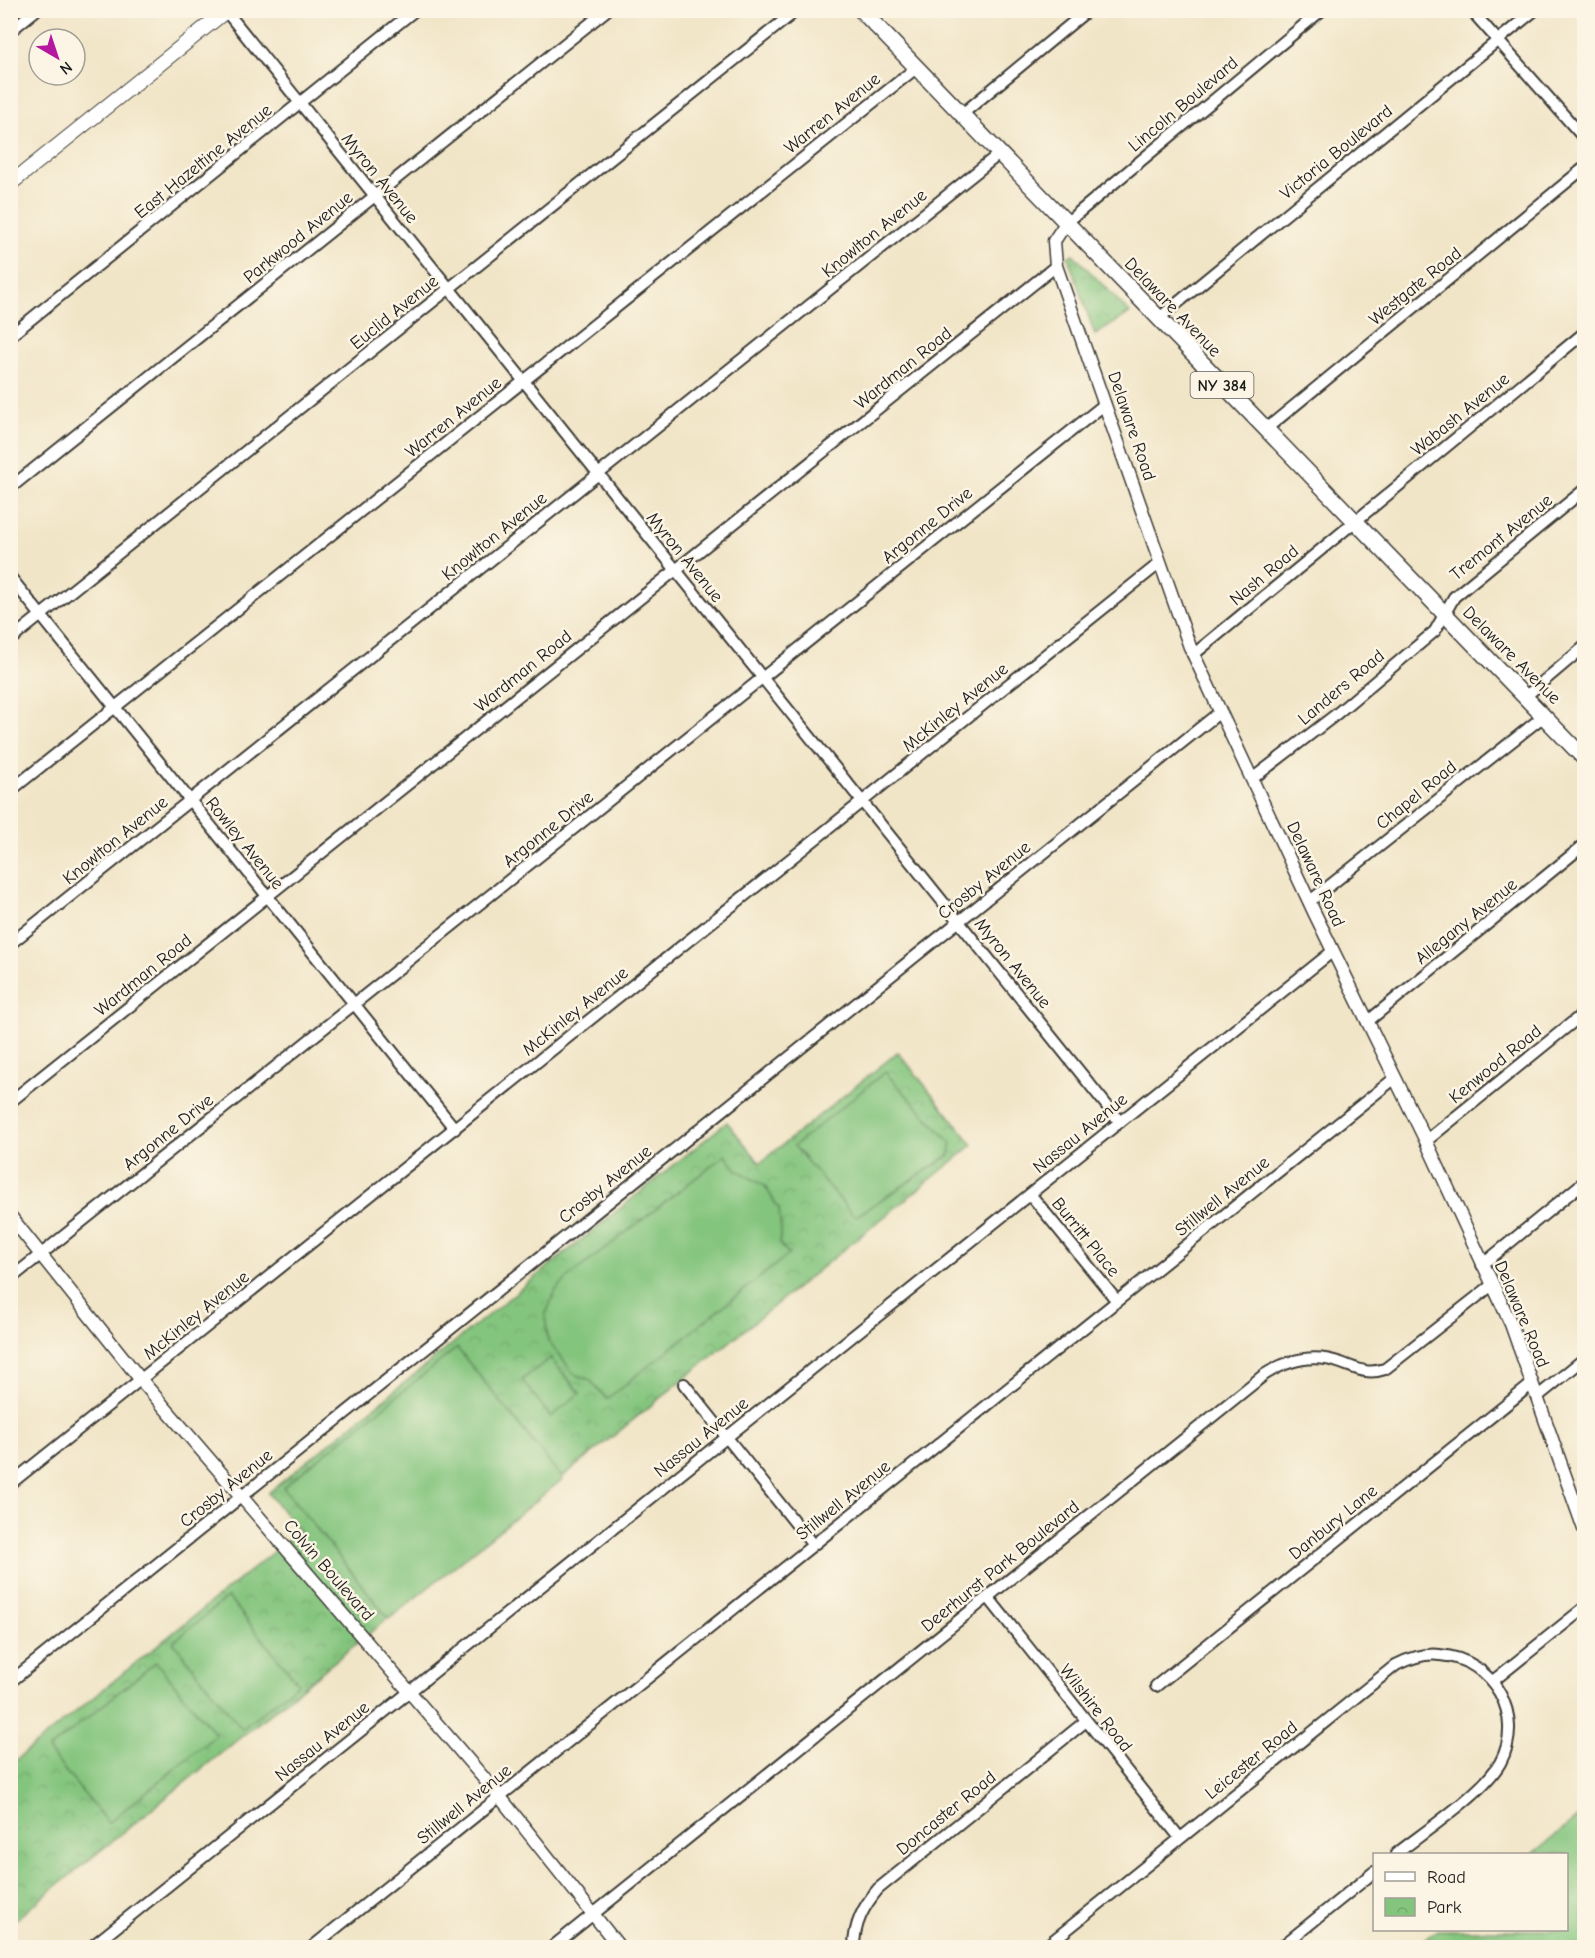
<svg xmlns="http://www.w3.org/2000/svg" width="1595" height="1958" font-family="'Comic Neue',sans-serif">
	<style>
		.park { fill: url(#park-crowns); stroke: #50704d; stroke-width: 1.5 }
		.pitch { fill: #84c57e; stroke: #50704d; stroke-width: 1.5 }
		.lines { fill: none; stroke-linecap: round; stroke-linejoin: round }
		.minor-casing { stroke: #3c3a36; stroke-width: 14 }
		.tertiary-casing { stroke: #3c3a36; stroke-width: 15 }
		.secondary-casing { stroke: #3c3a36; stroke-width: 16 }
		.primary-casing { stroke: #3c3a36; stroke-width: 18 }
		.minor { stroke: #fff; stroke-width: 10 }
		.tertiary { stroke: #fff; stroke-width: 12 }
		.secondary { stroke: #fff; stroke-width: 14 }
		.primary { stroke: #fff; stroke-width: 15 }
		.labels { text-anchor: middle; stroke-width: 5; stroke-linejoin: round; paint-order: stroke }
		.shield { fill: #fcf5e5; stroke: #5f5d58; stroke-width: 1.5 }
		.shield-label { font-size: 16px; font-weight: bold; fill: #1c1c1c }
		.street-label { font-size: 18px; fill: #1c1c1c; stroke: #fcf5e5 }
	</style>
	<defs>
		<pattern id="park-crowns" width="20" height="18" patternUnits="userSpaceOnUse" patternTransform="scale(1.5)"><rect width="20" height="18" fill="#84c57e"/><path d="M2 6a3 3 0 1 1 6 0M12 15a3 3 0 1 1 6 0" fill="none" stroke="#71a96c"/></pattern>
	</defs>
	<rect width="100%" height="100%" fill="#fcf5e5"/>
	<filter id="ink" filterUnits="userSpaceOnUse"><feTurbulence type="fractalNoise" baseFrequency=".0167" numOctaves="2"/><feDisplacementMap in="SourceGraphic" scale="12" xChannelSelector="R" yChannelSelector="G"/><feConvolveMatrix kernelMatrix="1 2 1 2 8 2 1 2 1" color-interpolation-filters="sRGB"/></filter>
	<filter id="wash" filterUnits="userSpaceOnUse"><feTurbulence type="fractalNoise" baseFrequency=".008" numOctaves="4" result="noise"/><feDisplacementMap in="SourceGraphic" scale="24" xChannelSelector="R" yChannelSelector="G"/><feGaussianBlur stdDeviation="1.35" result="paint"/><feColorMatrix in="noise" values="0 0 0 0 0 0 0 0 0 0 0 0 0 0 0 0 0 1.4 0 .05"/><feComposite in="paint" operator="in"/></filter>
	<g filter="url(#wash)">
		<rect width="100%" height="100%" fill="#f1e5c7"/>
		<!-- park -->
		<path class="park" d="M1073,254L1130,313L1095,335L1068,257Z
			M898,1052L973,1145L11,1923V1764L299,1531L268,1493L727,1122L760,1163Z"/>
		<!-- pitch -->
		<path class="pitch" d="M885,1072L951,1143L950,1155L855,1217L794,1146Z
			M725,1155L737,1170L765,1186L779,1209L781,1230L779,1243L789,1254L607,1399L590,1380L574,1374L548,1341L545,1316L556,1290L569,1277Z
			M457,1348L563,1479L389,1619L283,1487Z
			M550,1358L580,1393L551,1417L522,1380Z
			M228,1597L298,1683L242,1729L173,1642Z
			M156,1662L216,1735L108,1823L48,1750Z
			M1584,1812V1946L1582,1947H1415L1437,1930H1566V1854H1533Z"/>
	</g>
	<g filter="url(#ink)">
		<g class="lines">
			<defs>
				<path id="minor" d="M1471,10L1584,138
					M226,11L1120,1122
					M10,31L36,10
					M961,115L1088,10
					M1066,223L1322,10
					M1158,319L1535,10
					M10,336L415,10
					M1266,429L1584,168
					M10,488L607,10
					M10,577L455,1129
					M10,640L797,10
					M1193,655L1584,333
					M1526,696L1584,647
					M1252,779L1334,716L1435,631L1454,597L1584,490
					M10,791L916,68
					M1309,902L1545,715
					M10,944L999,154
					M1367,1022L1584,845
					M10,1102L1056,266
					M1426,1141L1584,1013
					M1030,1194L1117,1301
					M1482,1265L1584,1182
					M10,1279L1105,404
					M684,1384L813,1545
					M1537,1397L1584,1359
					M10,1484L1160,563
					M988,1597L1180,1838
					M1493,1681L1584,1608
					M10,1682L1220,712
					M1156,1686L1532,1384
					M90,1948L1333,951
					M311,1948L1395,1078
					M551,1948L1264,1375C1287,1360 1314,1353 1341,1363C1358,1369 1367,1375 1385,1369L1492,1285
					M854,1948C854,1924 863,1907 878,1889L1086,1721
					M1044,1948L1396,1665C1410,1658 1425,1653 1440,1655C1493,1659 1526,1716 1500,1763C1483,1793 1424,1832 1396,1854
					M1280,1948L1374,1872"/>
				<path id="tertiary" d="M1066,223L1054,241L1056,266L1190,647L1315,914L1426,1141L1511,1324L1584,1529
					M10,1216L141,1380L500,1797L620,1948"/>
				<path id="secondary" d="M10,184L227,10"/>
				<path id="primary" d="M861,10L1584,758"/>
			</defs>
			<!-- minor casing -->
			<use href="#minor" class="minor-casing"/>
			<!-- tertiary casing -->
			<use href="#tertiary" class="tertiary-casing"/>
			<!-- secondary casing -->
			<use href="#secondary" class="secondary-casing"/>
			<!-- primary casing -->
			<use href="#primary" class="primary-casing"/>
			<!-- minor -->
			<use href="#minor" class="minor"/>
			<!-- tertiary -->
			<use href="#tertiary" class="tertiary"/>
			<!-- secondary -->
			<use href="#secondary" class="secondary"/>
			<!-- primary -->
			<use href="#primary" class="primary"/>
		</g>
	</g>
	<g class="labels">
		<!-- shield labels -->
		<rect class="shield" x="1190.5" y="372" width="63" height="26" rx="4.5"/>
		<g class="shield-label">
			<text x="1222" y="391">NY 384</text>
		</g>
		<!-- street labels -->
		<g class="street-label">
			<text transform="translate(1183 104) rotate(-40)" y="6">Lincoln Boulevard</text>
			<text transform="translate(832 113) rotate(-39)" y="6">Warren Avenue</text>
			<text transform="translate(1336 152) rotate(-39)" y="6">Victoria Boulevard</text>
			<text transform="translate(203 161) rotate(-39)" y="6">East Hazeltine Avenue</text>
			<text transform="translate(380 178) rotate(51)" y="6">Myron Avenue</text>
			<text transform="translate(874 233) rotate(-39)" y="6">Knowlton Avenue</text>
			<text transform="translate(298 237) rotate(-39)" y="6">Parkwood Avenue</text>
			<text transform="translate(1415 286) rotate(-39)" y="6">Westgate Road</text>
			<text transform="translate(1173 307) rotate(46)" y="6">Delaware Avenue</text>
			<text transform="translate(394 312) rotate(-39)" y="6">Euclid Avenue</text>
			<text transform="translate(903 368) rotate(-39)" y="6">Wardman Road</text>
			<text transform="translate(1460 414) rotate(-39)" y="6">Wabash Avenue</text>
			<text transform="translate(453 417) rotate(-39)" y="6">Warren Avenue</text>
			<text transform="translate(1132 426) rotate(71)" y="6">Delaware Road</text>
			<text transform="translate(927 525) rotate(-39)" y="6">Argonne Drive</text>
			<text transform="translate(494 536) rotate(-39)" y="6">Knowlton Avenue</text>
			<text transform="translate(1501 537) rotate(-39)" y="6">Tremont Avenue</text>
			<text transform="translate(685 557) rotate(51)" y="6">Myron Avenue</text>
			<text transform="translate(1264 575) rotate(-40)" y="6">Nash Road</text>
			<text transform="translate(1512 655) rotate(45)" y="6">Delaware Avenue</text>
			<text transform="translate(523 671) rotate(-39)" y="6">Wardman Road</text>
			<text transform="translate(1341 687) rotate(-40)" y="6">Landers Road</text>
			<text transform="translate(955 707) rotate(-39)" y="6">McKinley Avenue</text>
			<text transform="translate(1416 795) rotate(-39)" y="6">Chapel Road</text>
			<text transform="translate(548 829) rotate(-39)" y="6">Argonne Drive</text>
			<text transform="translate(115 840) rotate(-39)" y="6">Knowlton Avenue</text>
			<text transform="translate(245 843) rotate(51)" y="6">Rowley Avenue</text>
			<text transform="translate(1316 874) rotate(65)" y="6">Delaware Road</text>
			<text transform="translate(984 880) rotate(-39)" y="6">Crosby Avenue</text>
			<text transform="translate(1466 921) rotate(-39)" y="6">Allegany Avenue</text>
			<text transform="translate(1013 963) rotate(51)" y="6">Myron Avenue</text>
			<text transform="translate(143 975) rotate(-39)" y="6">Wardman Road</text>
			<text transform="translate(575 1011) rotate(-39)" y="6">McKinley Avenue</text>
			<text transform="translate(1495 1064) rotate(-39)" y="6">Kenwood Road</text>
			<text transform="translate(168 1132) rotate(-39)" y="6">Argonne Drive</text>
			<text transform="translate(1080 1133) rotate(-39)" y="6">Nassau Avenue</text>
			<text transform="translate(605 1184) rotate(-39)" y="6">Crosby Avenue</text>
			<text transform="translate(1222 1196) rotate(-39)" y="6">Stillwell Avenue</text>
			<text transform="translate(1086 1237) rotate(51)" y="6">Burritt Place</text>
			<text transform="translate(1522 1314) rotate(67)" y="6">Delaware Road</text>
			<text transform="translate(196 1315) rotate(-39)" y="6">McKinley Avenue</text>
			<text transform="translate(701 1437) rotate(-39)" y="6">Nassau Avenue</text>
			<text transform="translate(226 1488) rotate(-39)" y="6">Crosby Avenue</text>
			<text transform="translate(843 1500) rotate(-39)" y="6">Stillwell Avenue</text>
			<text transform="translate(1333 1522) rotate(-39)" y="6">Danbury Lane</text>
			<text transform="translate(1000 1566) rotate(-39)" y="6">Deerhurst Park Boulevard</text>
			<text transform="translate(329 1570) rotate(49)" y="6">Colvin Boulevard</text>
			<text transform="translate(1096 1708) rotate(52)" y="6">Wilshire Road</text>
			<text transform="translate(322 1741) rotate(-39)" y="6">Nassau Avenue</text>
			<text transform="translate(1251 1760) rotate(-39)" y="6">Leicester Road</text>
			<text transform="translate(464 1804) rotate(-39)" y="6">Stillwell Avenue</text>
			<text transform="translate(946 1813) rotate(-39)" y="6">Doncaster Road</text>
		</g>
	</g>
	<!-- margin -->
	<rect width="1595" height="1958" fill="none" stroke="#fcf5e5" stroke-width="36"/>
	<!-- legend -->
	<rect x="1373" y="1853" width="195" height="78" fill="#fcf5e5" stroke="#a29e95" stroke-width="1.5"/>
	<rect x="1385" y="1872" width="30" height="9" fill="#ffffff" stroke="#a29e95" stroke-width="1.5"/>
	<text x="1427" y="1883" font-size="18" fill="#1c1c1c">Road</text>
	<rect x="1385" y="1898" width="30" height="18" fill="url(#park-crowns)" stroke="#a29e95" stroke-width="1.5"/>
	<text x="1427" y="1913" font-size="18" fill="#1c1c1c">Park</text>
	<!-- north arrow -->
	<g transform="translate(57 57) rotate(141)"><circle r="28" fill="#fcf5e5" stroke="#a29e95" stroke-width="1.5"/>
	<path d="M0-4.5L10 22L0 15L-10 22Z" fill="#b5179e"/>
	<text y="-9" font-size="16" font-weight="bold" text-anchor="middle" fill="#1c1c1c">N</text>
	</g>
</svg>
